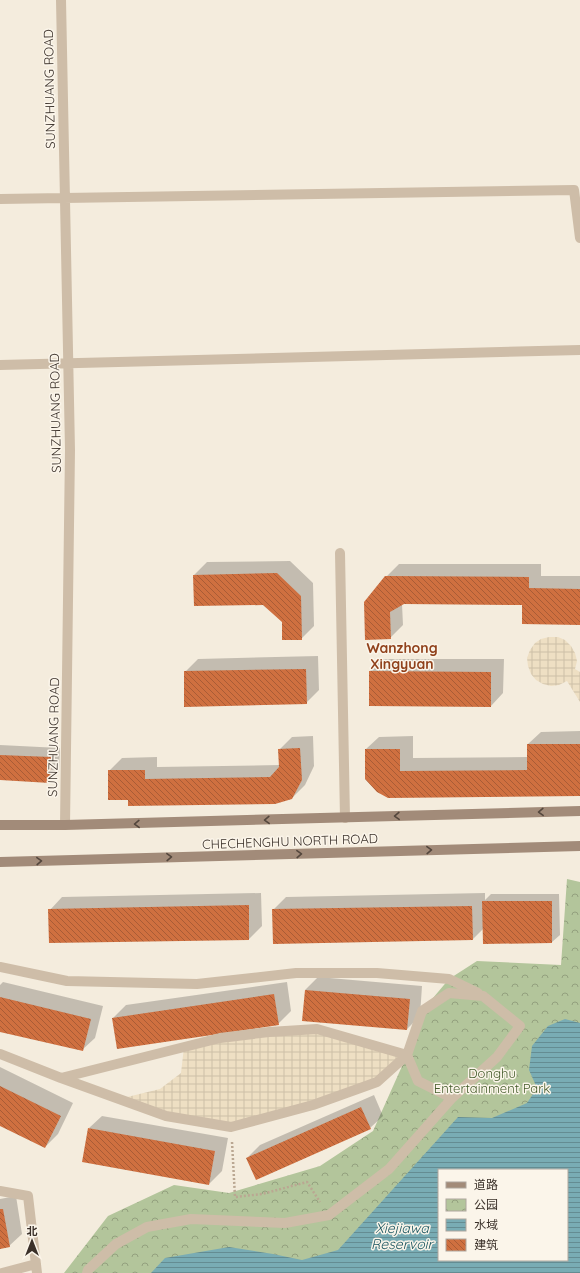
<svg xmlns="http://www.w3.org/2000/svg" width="580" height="1273" font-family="Quicksand,'Noto Sans SC',sans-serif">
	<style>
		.park { fill: url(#park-crowns); fill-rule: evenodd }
		.plaza { fill: url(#plaza-grid) }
		.water { fill: url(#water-rules); fill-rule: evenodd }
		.shadow { fill: #0003 }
		.building { fill: url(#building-back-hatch) }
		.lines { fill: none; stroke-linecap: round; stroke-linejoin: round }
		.path { stroke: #baa792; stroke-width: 2.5; stroke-dasharray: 2 2; stroke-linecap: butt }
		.lane { stroke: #cebda8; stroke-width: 10 }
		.street { stroke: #cebda8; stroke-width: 10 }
		.secondary { stroke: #a28b79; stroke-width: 10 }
		.oneway { stroke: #54473d }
		.labels { text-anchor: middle; stroke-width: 3; stroke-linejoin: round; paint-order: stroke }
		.street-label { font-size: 13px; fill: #3a3029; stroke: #fbf5ea }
		.park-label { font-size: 13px; fill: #445b2a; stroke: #fbf5ea }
		.neighbourhood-label { font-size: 14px; font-weight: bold; fill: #90411b; stroke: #fbf5ea }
		.water-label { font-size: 14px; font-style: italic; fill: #1a555f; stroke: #fbf5ea }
	</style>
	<defs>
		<pattern id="park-crowns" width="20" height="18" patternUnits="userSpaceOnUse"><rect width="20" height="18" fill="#b3c59b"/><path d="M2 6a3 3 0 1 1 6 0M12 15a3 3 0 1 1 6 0" fill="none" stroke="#93a07e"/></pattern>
		<pattern id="plaza-grid" width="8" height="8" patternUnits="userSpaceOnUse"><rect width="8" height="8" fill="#eedfc3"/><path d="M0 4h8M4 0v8" fill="none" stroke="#cdc0a8"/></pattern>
		<pattern id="water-rules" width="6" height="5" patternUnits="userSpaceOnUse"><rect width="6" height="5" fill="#79acb4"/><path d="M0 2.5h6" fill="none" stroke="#648c92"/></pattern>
		<pattern id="building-back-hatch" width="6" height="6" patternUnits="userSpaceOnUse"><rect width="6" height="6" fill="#cf7040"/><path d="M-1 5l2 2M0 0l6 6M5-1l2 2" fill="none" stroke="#a95c36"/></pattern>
	</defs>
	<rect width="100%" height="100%" fill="#f4ecdd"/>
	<!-- park -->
	<path class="park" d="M567,879L580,882V1273H64L108,1216L174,1185L229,1193L320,1166L373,1131L407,1055L422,1011L449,979L477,961L561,965ZM439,1170H567V1260H439Z"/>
	<!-- plaza -->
	<path class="plaza" d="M549,637H558L565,640L571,646L575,653L577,661L575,669L580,672V702L567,681L559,685L551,686L543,684L536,680L531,674L528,666L527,658L530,650L535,643L541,639Z
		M317,1029L407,1055L377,1082L231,1127L166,1116L119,1099L160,1089L181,1073L184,1047Z"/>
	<!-- water -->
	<path class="water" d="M565,1019L580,1023V1273H151L165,1258L229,1247L273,1254L302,1260L338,1250L458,1117L492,1118L527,1103L537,1088L529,1070L532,1046L548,1026ZM439,1170H567V1260H439Z"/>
	<!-- shadow -->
	<path class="shadow" d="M290,561L313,583L314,626L301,639L263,604L194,575L207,562Z
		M399,564H541V576H580V624L523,604H402L403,625L390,638L386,577Z
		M318,656L319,690L306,703L185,672L198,659Z
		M383,659H504L503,693L491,706L370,671Z
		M580,731V795L389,797L366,749L379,737L413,736V758L528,757V744L541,732Z
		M313,736L314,766L305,785L292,798L129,799L109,771L122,758L157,757V767L280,765L279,750L292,737Z
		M0,745L60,748L59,772L49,782L0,779Z
		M261,893L262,926L249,939L50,942V910L62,897Z
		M485,893V900L491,894H559L560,935L552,942L484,943V928L473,939L273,910L286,897Z
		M318,977L422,986L420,1016L407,1029L305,990Z
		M3,982L103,1006L95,1038L82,1050L0,1031V985Z
		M287,982L291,1011L278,1024L113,1018L126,1005Z
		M0,1067L73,1103L58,1134L45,1147L0,1125Z
		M374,1095L383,1116L370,1128L247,1158L260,1145Z
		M102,1116L228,1138L222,1171L209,1184L89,1128Z
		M16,1196L22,1234L9,1246L0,1248V1199Z"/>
	<!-- building -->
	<path class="building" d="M277,573L301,596L302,640H282V622L263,605L194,606L193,575Z
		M385,576L529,577V588L580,589V625L522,624V605L404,604L390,612L391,639L365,640L364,602Z
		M306,669L307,704L184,707V671Z
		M369,671L491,672V707L369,706Z
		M527,744H580V796L388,798L377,792L365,779V749H400V771L527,770Z
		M300,748L302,780L292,799L275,804L128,806V800H108V770H145V779L270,777L279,767L278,749Z
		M0,755L51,757L50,783L0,780Z
		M482,901H552V943L483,944Z
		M249,905V940L49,943L48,909Z
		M472,906L473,940L273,944L272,909Z
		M305,990L410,999L407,1030L302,1021Z
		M274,994L279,1025L117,1049L112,1018Z
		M0,997L91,1019L83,1051L0,1032Z
		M0,1086L61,1116L45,1148L0,1126Z
		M361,1107L371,1129L256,1180L246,1158Z
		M88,1128L215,1151L209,1185L82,1162Z
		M0,1209H3L10,1247L0,1249Z"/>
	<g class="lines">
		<!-- path -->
		<path class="path" d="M232,1142L235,1197L262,1194L307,1182L320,1202"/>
		<!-- lane -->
		<path class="lane" d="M340,553L345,818
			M0,967L67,981L197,984L296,973H377L449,979L478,993
			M0,1054L61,1078L166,1116L231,1127L313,1105L377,1082L407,1055L422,1011L449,993L483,996L520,1026L497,1057L452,1098L389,1169L329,1215L285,1223L191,1219L147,1227L116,1244L88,1270L87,1273
			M407,1055L418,1081L452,1098
			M61,1078L220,1038L269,1032L317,1029L407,1055
			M0,1191L28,1196L37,1273
			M2,1273L36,1264"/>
		<!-- street -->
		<path class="street" d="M61,0L70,450L65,825
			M0,199L574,190L580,238
			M0,365L580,350"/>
		<!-- secondary -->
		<path class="secondary" d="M0,825H65L580,811
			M0,862L580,846"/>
	</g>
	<!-- one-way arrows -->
	<defs><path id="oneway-chevron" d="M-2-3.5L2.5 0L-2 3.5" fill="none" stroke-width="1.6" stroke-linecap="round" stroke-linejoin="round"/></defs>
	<g class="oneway">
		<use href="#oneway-chevron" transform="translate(541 812) rotate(178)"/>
		<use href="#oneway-chevron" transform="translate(397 816) rotate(178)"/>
		<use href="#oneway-chevron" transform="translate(267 820) rotate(178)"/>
		<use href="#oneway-chevron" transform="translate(137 824) rotate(178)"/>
		<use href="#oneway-chevron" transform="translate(429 850) rotate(-2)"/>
		<use href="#oneway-chevron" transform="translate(299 854) rotate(-2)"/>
		<use href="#oneway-chevron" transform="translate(169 857) rotate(-2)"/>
		<use href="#oneway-chevron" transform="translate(39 861) rotate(-2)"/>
	</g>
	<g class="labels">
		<!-- street labels -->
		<g class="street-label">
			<text transform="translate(49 89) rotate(-91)" y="5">SUNZHUANG ROAD</text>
			<text transform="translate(55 413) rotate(-91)" y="5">SUNZHUANG ROAD</text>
			<text transform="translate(53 737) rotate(-89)" y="5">SUNZHUANG ROAD</text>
			<text transform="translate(290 841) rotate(-2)" y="5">CHECHENGHU NORTH ROAD</text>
		</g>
		<!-- park labels -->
		<g class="park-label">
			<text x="492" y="1078">Donghu<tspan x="492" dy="15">Entertainment Park</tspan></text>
		</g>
		<!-- neighbourhood labels -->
		<g class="neighbourhood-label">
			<text x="402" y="653">Wanzhong<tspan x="402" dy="16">Xingyuan</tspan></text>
		</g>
		<!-- water labels -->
		<g class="water-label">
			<text x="402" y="1233">Xiejiawa<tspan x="402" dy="16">Reservoir</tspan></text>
		</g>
	</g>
	<!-- legend -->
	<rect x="438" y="1169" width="130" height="92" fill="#fbf5ea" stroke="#aea69d"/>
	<rect x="446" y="1182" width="20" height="6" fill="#a28b79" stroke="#aea69d"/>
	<text x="474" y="1189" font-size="12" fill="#3a3029">道路</text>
	<rect x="446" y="1199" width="20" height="12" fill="url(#park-crowns)" stroke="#aea69d"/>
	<text x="474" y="1209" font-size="12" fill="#3a3029">公园</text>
	<rect x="446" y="1219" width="20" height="12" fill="url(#water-rules)" stroke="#aea69d"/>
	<text x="474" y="1229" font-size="12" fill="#3a3029">水域</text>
	<rect x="446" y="1239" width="20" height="12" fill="url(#building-back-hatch)" stroke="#aea69d"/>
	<text x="474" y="1249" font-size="12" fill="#3a3029">建筑</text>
	<!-- north arrow -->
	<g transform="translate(32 1241)" stroke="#fbf5ea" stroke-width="3" paint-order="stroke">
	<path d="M0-3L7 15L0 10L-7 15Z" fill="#3a3029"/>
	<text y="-6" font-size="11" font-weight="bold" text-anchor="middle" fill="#3a3029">北</text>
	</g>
</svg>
